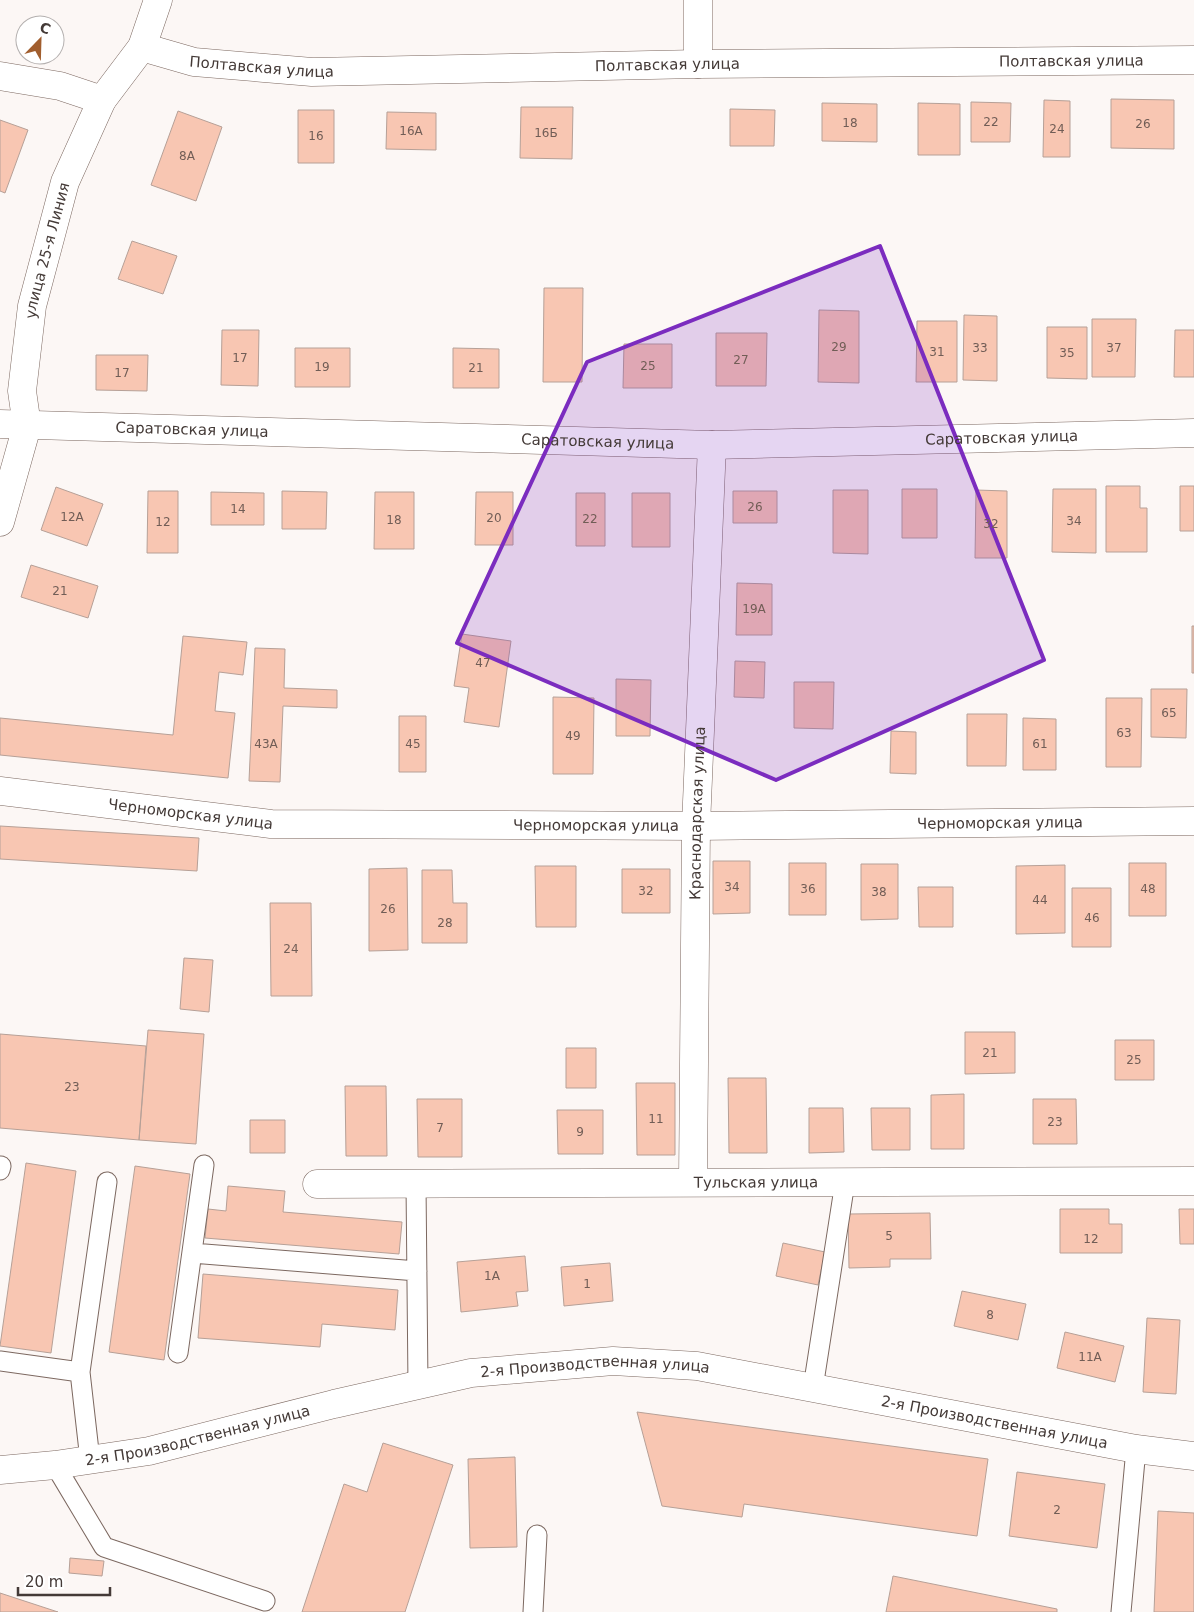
<svg xmlns="http://www.w3.org/2000/svg" width="1194" height="1612" font-family="'DejaVu Sans',sans-serif">
	<style>
		.building { fill: #f8c6b2; stroke: #b6a097 }
		.lines { fill: none; stroke-linecap: round; stroke-linejoin: round }
		.lane-casing { stroke: #7c6860; stroke-width: 21 }
		.street-casing { stroke: #7c6860; stroke-width: 29 }
		.secondary-casing { stroke: #7c6860; stroke-width: 29 }
		.lane { stroke: #fff; stroke-width: 19 }
		.street { stroke: #fff; stroke-width: 28 }
		.secondary { stroke: #fff; stroke-width: 28 }
		.marked { fill: #7b2cbf; fill-opacity: 0.2; stroke: #7b2cbf; stroke-width: 4; stroke-linejoin: round }
		.labels { text-anchor: middle; stroke-width: 4; stroke-linejoin: round; paint-order: stroke }
		.number-label { font-size: 12px; fill: #715d56 }
		.street-label { font-size: 15px; fill: #443a37; stroke: #fff }
	</style>
	<rect width="100%" height="100%" fill="#fcf7f5"/>
	<!-- building -->
	<path class="building" d="M1111,99L1174,100V149L1111,148Z
		M1044,100L1070,101V157H1043Z
		M971,102L1011,103L1010,142H971Z
		M822,103L877,104V142L822,141Z
		M918,103L960,104V155H918Z
		M521,107H573L572,159L520,158Z
		M730,109L775,110L774,146H730Z
		M298,110H334V163H298Z
		M178,111L222,127L196,201L151,185Z
		M387,112L436,113V150L386,149Z
		M0,120L28,130L5,193L0,191Z
		M132,241L177,256L163,294L118,279Z
		M544,288H583L582,382H543Z
		M819,310L859,311V383L818,382Z
		M964,315L997,316V381L963,380Z
		M1092,319H1136L1135,377H1092Z
		M917,321H957V382H916Z
		M1047,327H1087V379L1047,378Z
		M222,330H259L258,386L221,385Z
		M1175,330H1194V377H1174Z
		M716,333H767L766,386H716Z
		M624,344H672V388H623Z
		M295,348H350V387H295Z
		M453,348L499,349V388H453Z
		M96,355H148L147,391L96,390Z
		M1106,486H1140V508H1147V552H1106Z
		M1180,486H1194V531H1180Z
		M56,487L103,504L87,546L41,530Z
		M902,489H937V538H902Z
		M1053,489H1096V553L1052,552Z
		M833,490H868V554L833,553Z
		M976,490L1007,491V558H975Z
		M148,491H178V553H147Z
		M282,491L327,492L326,529H282Z
		M733,491H777V523H733Z
		M211,492L264,493V525H211Z
		M375,492H414V549H374Z
		M476,492H513V545H475Z
		M576,493H605V546H576Z
		M632,493H670V547H632Z
		M31,565L98,586L88,618L21,597Z
		M737,583L772,584V635H736Z
		M1192,626H1194V673H1192Z
		M462,634L511,641L499,727L464,722L469,688L454,686Z
		M183,636L247,642L243,675L219,672L215,711L235,713L228,778L0,755V718L173,735Z
		M255,648L285,649L284,688L337,690V708L283,706L280,782L249,781Z
		M735,661L765,662L764,698L734,697Z
		M616,679L651,680L650,736H616Z
		M794,682H834L833,729L794,728Z
		M1151,689H1187L1186,738L1151,737Z
		M553,697L594,698L593,774H553Z
		M1106,698H1142L1141,767H1106Z
		M967,714H1007L1006,766H967Z
		M399,716H426V772H399Z
		M1023,718L1056,719V770H1023Z
		M891,731L916,732V774L890,773Z
		M0,826L199,838L197,871L0,859Z
		M713,861H750V913L713,914Z
		M789,863H826V915H789Z
		M1129,863H1166V916H1129Z
		M861,864H898V919L861,920Z
		M1065,865V933L1016,934V866Z
		M535,866H576V927H536Z
		M407,868L408,950L369,951V869Z
		M622,869H670V913H622Z
		M422,870H452L453,903H467V943H422Z
		M918,887H953V927H919Z
		M1072,888H1111V947H1072Z
		M270,903H311L312,996H271Z
		M184,958L213,960L209,1012L180,1009Z
		M148,1030L204,1034L196,1144L139,1140Z
		M965,1032H1015V1073L965,1074Z
		M0,1034L146,1046L139,1140L0,1128Z
		M1115,1040H1154V1080H1115Z
		M566,1048H596V1088H566Z
		M728,1078H766L767,1153H729Z
		M636,1083H675V1155H637Z
		M345,1086H386L387,1156H346Z
		M964,1094V1149H931V1095Z
		M417,1099H462V1157H418Z
		M1033,1099H1076L1077,1144H1033Z
		M809,1108H843L844,1152L809,1153Z
		M871,1108H910V1150H872Z
		M557,1110H603V1154H558Z
		M250,1120H285V1153H250Z
		M26,1163L76,1171L51,1353L0,1346Z
		M135,1166L190,1174L164,1360L109,1352Z
		M228,1186L285,1191L283,1212L402,1222L399,1254L205,1238L208,1209L226,1211Z
		M1060,1209H1109V1224H1122V1253H1060Z
		M1179,1209H1194V1244H1180Z
		M930,1213L931,1259H890V1267L849,1268L848,1214Z
		M783,1243L825,1252L818,1285L776,1276Z
		M525,1256L528,1291L516,1292L518,1306L461,1312L457,1262Z
		M610,1263L613,1301L564,1306L561,1267Z
		M203,1274L398,1290L395,1330L322,1324L320,1347L198,1338Z
		M962,1291L1026,1304L1018,1340L954,1326Z
		M1147,1318L1180,1320L1176,1394L1143,1392Z
		M1065,1332L1124,1346L1115,1382L1057,1368Z
		M637,1412L988,1459L977,1536L744,1504L742,1517L662,1506Z
		M383,1443L453,1465L405,1612H302L344,1484L367,1492Z
		M515,1457L517,1547L470,1548L468,1459Z
		M1017,1472L1105,1484L1097,1548L1009,1536Z
		M1158,1511L1194,1513V1612H1154Z
		M70,1558L104,1561L102,1576L69,1573Z
		M893,1576L1057,1609V1612H886Z
		M0,1593L58,1612H0Z"/>
	<g class="lines">
		<defs>
			<path id="lane" d="M0,1170L1,1166
				M416,1184L418,1385
				M192,1253L417,1271
				M178,1353L204,1165
				M0,1361L80,1372L90,1460
				M80,1372L107,1182
				M813,1388L845,1182
				M55,1465L104,1547L265,1601
				M533,1612L537,1535
				M1121,1612L1136,1449"/>
			<g id="street">
				<path d="M698,0V64"/>
				<path id="s1" d="M142,47L194,62L312,72L698,64L1194,60"/>
				<path d="M0,76L60,86L102,100"/>
				<path id="s2" d="M0,424L712,445L1194,433"/>
				<path id="s3" d="M0,522L27,426L22,391L32,306L65,182L102,100L142,47L158,0"/>
				<path id="s4" d="M0,791L271,824L696,826L1194,821"/>
				<path id="s5" d="M693,1182L696,826L712,445"/>
				<path id="s6" d="M317,1184L1194,1181"/>
			</g>
			<g id="secondary">
				<path id="s7" d="M0,1470L55,1465L149,1451L334,1404L471,1373L613,1361L697,1366L1136,1449L1194,1456"/>
			</g>
		</defs>
		<!-- lane casing -->
		<use href="#lane" class="lane-casing"/>
		<!-- street casing -->
		<use href="#street" class="street-casing"/>
		<!-- secondary casing -->
		<use href="#secondary" class="secondary-casing"/>
		<!-- lane -->
		<use href="#lane" class="lane"/>
		<!-- street -->
		<use href="#street" class="street"/>
		<!-- secondary -->
		<use href="#secondary" class="secondary"/>
	</g>
	<!-- marked area -->
	<path class="marked" d="M880,246L1044,660L776,780L457,643L587,362Z"/>
	<g class="labels">
		<!-- number labels -->
		<g class="number-label">
			<text x="991" y="126">22</text>
			<text x="850" y="127">18</text>
			<text x="1143" y="128">26</text>
			<text x="1057" y="133">24</text>
			<text x="411" y="135">16А</text>
			<text x="546" y="137">16Б</text>
			<text x="316" y="140">16</text>
			<text x="187" y="160">8А</text>
			<text x="839" y="351">29</text>
			<text x="980" y="352">33</text>
			<text x="1114" y="352">37</text>
			<text x="937" y="356">31</text>
			<text x="1067" y="357">35</text>
			<text x="240" y="362">17</text>
			<text x="741" y="364">27</text>
			<text x="648" y="370">25</text>
			<text x="322" y="371">19</text>
			<text x="476" y="372">21</text>
			<text x="122" y="377">17</text>
			<text x="755" y="511">26</text>
			<text x="238" y="513">14</text>
			<text x="72" y="521">12А</text>
			<text x="494" y="522">20</text>
			<text x="590" y="523">22</text>
			<text x="394" y="524">18</text>
			<text x="1074" y="525">34</text>
			<text x="163" y="526">12</text>
			<text x="991" y="528">32</text>
			<text x="60" y="595">21</text>
			<text x="754" y="613">19А</text>
			<text x="483" y="667">47</text>
			<text x="1169" y="717">65</text>
			<text x="1124" y="737">63</text>
			<text x="573" y="740">49</text>
			<text x="266" y="748">43А</text>
			<text x="413" y="748">45</text>
			<text x="1040" y="748">61</text>
			<text x="732" y="891">34</text>
			<text x="808" y="893">36</text>
			<text x="1148" y="893">48</text>
			<text x="646" y="895">32</text>
			<text x="879" y="896">38</text>
			<text x="1040" y="904">44</text>
			<text x="388" y="913">26</text>
			<text x="1092" y="922">46</text>
			<text x="445" y="927">28</text>
			<text x="291" y="953">24</text>
			<text x="990" y="1057">21</text>
			<text x="1134" y="1064">25</text>
			<text x="72" y="1091">23</text>
			<text x="656" y="1123">11</text>
			<text x="1055" y="1126">23</text>
			<text x="440" y="1132">7</text>
			<text x="580" y="1136">9</text>
			<text x="889" y="1240">5</text>
			<text x="1091" y="1243">12</text>
			<text x="492" y="1280">1А</text>
			<text x="587" y="1288">1</text>
			<text x="990" y="1319">8</text>
			<text x="1090" y="1361">11А</text>
			<text x="1057" y="1514">2</text>
		</g>
		<!-- street labels -->
		<g class="street-label">
			<text dy="5" stroke="none"><textPath href="#s1" startOffset="932">Полтавская улица</textPath></text>
			<text dy="5" stroke="none"><textPath href="#s1" startOffset="122">Полтавская улица</textPath></text>
			<text dy="5" stroke="none"><textPath href="#s1" startOffset="528">Полтавская улица</textPath></text>
			<text dy="5" stroke="none"><textPath href="#s3" startOffset="278">улица 25-я Линия</textPath></text>
			<text dy="5" stroke="none"><textPath href="#s2" startOffset="192">Саратовская улица</textPath></text>
			<text dy="5" stroke="none"><textPath href="#s2" startOffset="1002">Саратовская улица</textPath></text>
			<text dy="5" stroke="none"><textPath href="#s2" startOffset="598">Саратовская улица</textPath></text>
			<text dy="5" stroke="none"><textPath href="#s5" startOffset="369">Краснодарская улица</textPath></text>
			<text dy="5" stroke="none"><textPath href="#s4" startOffset="192">Черноморская улица</textPath></text>
			<text dy="5" stroke="none"><textPath href="#s4" startOffset="1002">Черноморская улица</textPath></text>
			<text dy="5" stroke="none"><textPath href="#s4" startOffset="598">Черноморская улица</textPath></text>
			<text dy="5" stroke="none"><textPath href="#s6" startOffset="439">Тульская улица</textPath></text>
			<text dy="5" stroke="none"><textPath href="#s7" startOffset="606">2-я Производственная улица</textPath></text>
			<text dy="5" stroke="none"><textPath href="#s7" startOffset="1011">2-я Производственная улица</textPath></text>
			<text dy="5" stroke="none"><textPath href="#s7" startOffset="201">2-я Производственная улица</textPath></text>
		</g>
	</g>
	<!-- north arrow -->
	<g transform="translate(40 40) rotate(23)"><circle r="24" fill="#ffffff" stroke="#b4b0af"/>
	<path d="M0-4L9 19L0 12L-9 19Z" fill="#a15e2e"/>
	<text y="-8" font-size="14" font-weight="bold" text-anchor="middle" fill="#443a37">С</text>
	</g>
	<!-- scale -->
	<path d="M18 1587v8h92v-8" fill="none" stroke="#443a37" stroke-width="2.5"/>
	<text x="25" y="1587" font-size="15" fill="#443a37" stroke="#ffffff" stroke-width="4" paint-order="stroke">20 m</text>
</svg>
